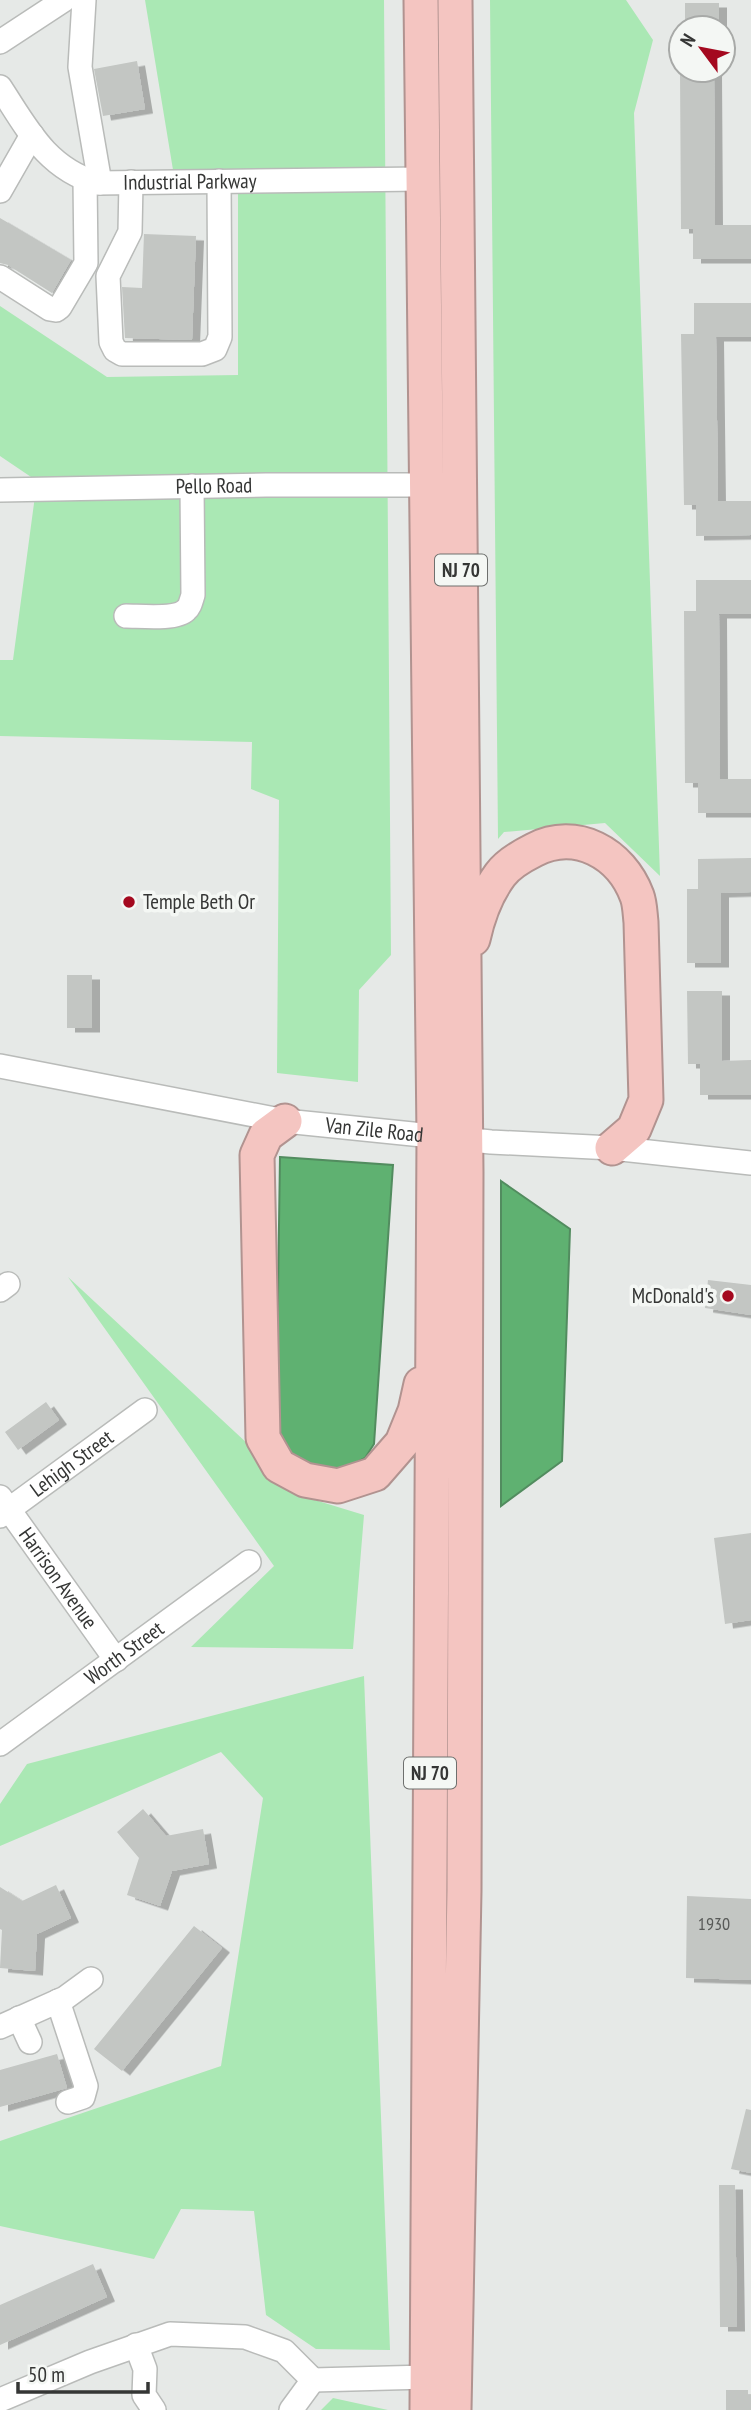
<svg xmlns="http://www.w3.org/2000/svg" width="751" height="2410" font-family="'PT Sans Narrow',sans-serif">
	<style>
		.green { fill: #aae8b4 }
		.water { fill: #5fb171; stroke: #528c5f; stroke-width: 2 }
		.building { fill: #c3c6c3; filter: url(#shadow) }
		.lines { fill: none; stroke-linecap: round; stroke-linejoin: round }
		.minor-casing { stroke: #b9bbb9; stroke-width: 26 }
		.highway-casing { stroke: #b19390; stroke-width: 37 }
		.minor { stroke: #fff; stroke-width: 23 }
		.highway { stroke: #f4c5c1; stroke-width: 33 }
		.poi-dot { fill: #a4091f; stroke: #f4f7f4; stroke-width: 2.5 }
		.labels { text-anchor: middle; stroke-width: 7; stroke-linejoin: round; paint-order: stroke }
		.number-label { font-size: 18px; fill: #585a58 }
		.shield { fill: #f4f7f4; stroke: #6e706e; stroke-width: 2 }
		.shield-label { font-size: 19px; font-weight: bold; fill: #353635 }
		.street-label { font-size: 21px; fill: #353635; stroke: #f4f7f4 }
		.poi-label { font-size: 21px; fill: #353635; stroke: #f4f7f4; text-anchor: start }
	</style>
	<defs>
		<filter id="shadow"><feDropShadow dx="8" dy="4.5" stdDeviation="0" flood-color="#0004"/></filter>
	</defs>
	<rect width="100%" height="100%" fill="#e6e9e7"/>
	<!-- green -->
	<path class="green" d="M145,0H384L391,955L359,990L358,1082L277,1073L279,800L251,789L252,742L0,736V660H13L37,481L0,456V306L107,377L238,375V183L175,182Z
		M490,0H626L653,40L634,113L660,876L605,823L504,832L498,839Z
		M68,1277L305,1497L364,1515L353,1649L191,1647L274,1566Z
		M364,1676L390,2350L316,2349L266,2315L254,2211L181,2209L154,2259L0,2226V2141L221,2066L263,1798L221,1752L0,1846V1804L27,1764Z
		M333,2398L388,2410H321Z"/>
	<!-- water -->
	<path class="water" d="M280,1157L393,1165L374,1444L365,1458L339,1472L308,1465L286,1453L276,1431Z
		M501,1181L570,1229L562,1461L501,1506Z"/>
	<!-- building -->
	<path class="building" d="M685,3H719V28H685Z
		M137,61L145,109L103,116L94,69Z
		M680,70H714L715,225H751V259H693V229H681Z
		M0,218L71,260L52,293L8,265L0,263Z
		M144,234L196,236L192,340L125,338L122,287L142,288Z
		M694,303H751V337H716L718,501H751V535L696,536V505H684L681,334H694Z
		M696,580H751V614H719L720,779H751V813H698V783H685L684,611H696Z
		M751,858V892L721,893V963H687V889H698V859Z
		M67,975H92V1028H67Z
		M687,991H722V1061L751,1060V1095H700V1064H688Z
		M708,1280L751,1285V1315L705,1308Z
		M46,1402L59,1420L18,1450L5,1432Z
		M751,1533V1620L725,1624L714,1538Z
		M143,1809L166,1836L203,1829L209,1864L172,1871L160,1906L127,1895L139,1858L117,1832Z
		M56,1885L71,1918L37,1934L35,1971L0,1968L2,1930L0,1929V1887L22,1901Z
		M687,1896L751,1899V1980L686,1978Z
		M194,1926L222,1948L122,2071L94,2049Z
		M57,2054L67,2088L0,2107V2070Z
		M746,2109L751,2110V2173L731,2169Z
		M719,2185H735L737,2327H720Z
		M93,2264L107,2297L0,2345V2305Z
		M726,2390H748V2395H751V2410H726Z"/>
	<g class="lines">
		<defs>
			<g id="minor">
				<path d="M84,0L80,67L100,183"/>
				<path d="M0,42L64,0"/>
				<path id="s1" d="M0,87C27,128 46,168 97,183L422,179"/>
				<path d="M131,182L130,232L108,276L111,342L115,350L122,354H202L215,349L220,337L219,181"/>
				<path d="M0,191L32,135"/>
				<path d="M0,277L50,309L56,310L60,307L86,263L85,179"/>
				<path id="s2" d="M0,490L266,485H426"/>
				<path d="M126,616C140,616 176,620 186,610C190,607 191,601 193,595L192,486"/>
				<path id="s3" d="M0,1066L285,1121L491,1142L612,1148L751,1163"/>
				<path d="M0,1290L8,1284"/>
				<path id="s4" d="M0,1497L116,1660"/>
				<path id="s5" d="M0,1516L145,1410"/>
				<path id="s6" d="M0,1744L249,1562"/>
				<path d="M58,2001L86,2086L83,2097L68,2102"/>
				<path d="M19,2018L30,2042"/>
				<path d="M0,2027L65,1998L91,1979"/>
				<path d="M136,2345L145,2369L144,2395L154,2410"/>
				<path d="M0,2400L90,2362L170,2334L245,2337L284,2351L313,2380L427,2377"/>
				<path d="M291,2410L313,2380"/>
			</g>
			<path id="highway" d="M421,0L434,1136L427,2410
				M473,939C478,916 486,894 500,875C508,864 522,856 534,850C576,828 621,853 637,896C640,904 640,914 641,922L646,1100L634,1129L612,1148
				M285,1121L266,1135L257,1155L263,1438L279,1466L305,1480L338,1486L375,1474L402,1443L415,1411L421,1384
				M454,2410L464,1891L466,1172L455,0"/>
		</defs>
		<!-- minor casing -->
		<use href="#minor" class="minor-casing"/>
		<!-- highway casing -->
		<use href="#highway" class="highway-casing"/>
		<!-- minor -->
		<use href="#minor" class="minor"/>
		<!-- highway -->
		<use href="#highway" class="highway"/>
	</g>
	<!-- markers -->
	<g class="poi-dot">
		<circle cx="129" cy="902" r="7"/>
		<circle cx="728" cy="1296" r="7"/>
	</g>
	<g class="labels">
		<!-- number labels -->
		<g class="number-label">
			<text x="714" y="1930">1930</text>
		</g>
		<!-- shield labels -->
		<g class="shield">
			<rect x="435" y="554.5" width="52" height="31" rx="5"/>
			<rect x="404" y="1757.5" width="52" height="31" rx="5"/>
		</g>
		<g class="shield-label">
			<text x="461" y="577">NJ 70</text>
			<text x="430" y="1780">NJ 70</text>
		</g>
		<!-- street labels -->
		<g class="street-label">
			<text dy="7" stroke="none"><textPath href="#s1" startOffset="233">Industrial Parkway</textPath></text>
			<text dy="7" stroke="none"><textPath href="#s2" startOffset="214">Pello Road</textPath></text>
			<text dy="7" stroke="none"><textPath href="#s3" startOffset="380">Van Zile Road</textPath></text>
			<text dy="7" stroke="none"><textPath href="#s5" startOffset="89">Lehigh Street</textPath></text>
			<text dy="7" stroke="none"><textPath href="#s4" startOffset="100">Harrison Avenue</textPath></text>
			<text dy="7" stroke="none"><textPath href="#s6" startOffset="154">Worth Street</textPath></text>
		</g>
		<!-- poi labels -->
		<g class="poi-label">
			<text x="143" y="909">Temple Beth Or</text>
			<text x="714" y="1303" text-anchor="end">McDonald's</text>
		</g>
	</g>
	<!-- north arrow -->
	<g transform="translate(702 49) rotate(302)"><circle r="33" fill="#f4f7f4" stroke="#a8aaa8" stroke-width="2"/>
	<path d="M0-5L12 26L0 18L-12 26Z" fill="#a4091f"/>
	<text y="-10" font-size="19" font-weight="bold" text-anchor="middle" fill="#353635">N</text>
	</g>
	<!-- scale -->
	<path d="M18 2382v10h130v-10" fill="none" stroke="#353635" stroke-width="3.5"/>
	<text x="28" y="2382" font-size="21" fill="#353635" stroke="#f4f7f4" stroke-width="5" paint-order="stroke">50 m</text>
</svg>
